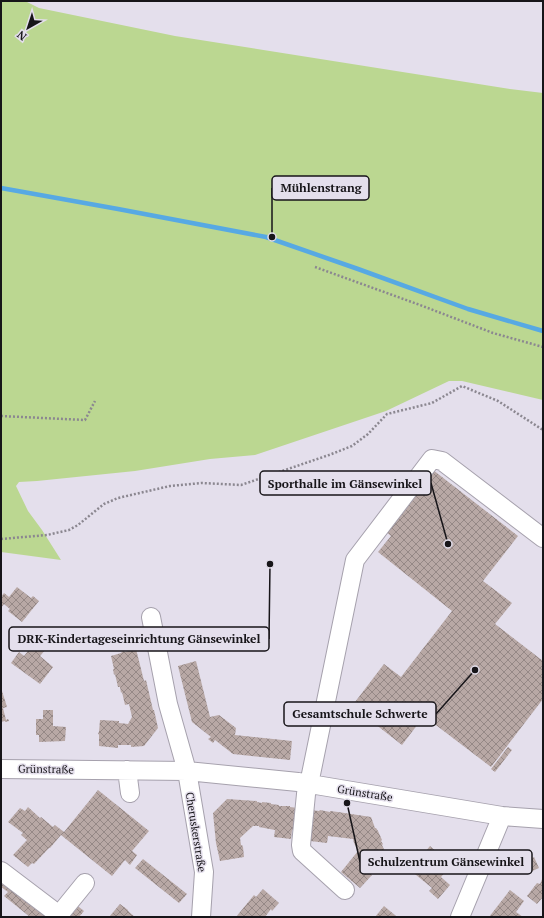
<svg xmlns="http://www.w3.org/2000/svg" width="544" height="918" font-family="'PT Serif',serif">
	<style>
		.park { fill: #bbd791 }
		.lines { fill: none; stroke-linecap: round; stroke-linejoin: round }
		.stream { stroke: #57a9e3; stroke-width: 4.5 }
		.building { fill: url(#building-cross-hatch) }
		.minor-casing { stroke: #a6a1ad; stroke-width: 20 }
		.path { stroke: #8b8790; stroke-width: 2.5; stroke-dasharray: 2 2; stroke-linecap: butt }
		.minor { stroke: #fff; stroke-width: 18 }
		.labels { text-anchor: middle; stroke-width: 3; stroke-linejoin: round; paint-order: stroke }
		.street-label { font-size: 11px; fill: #171519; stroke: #e4dfec }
		.leader { fill: none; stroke: #171519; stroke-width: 1.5 }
		.callout-dot { fill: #171519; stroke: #e4dfec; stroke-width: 1.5 }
		.callout { fill: #e4dfec; stroke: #171519; stroke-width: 1.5 }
		.callout-label { font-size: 12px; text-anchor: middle; font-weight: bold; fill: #171519 }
	</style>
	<defs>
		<pattern id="building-cross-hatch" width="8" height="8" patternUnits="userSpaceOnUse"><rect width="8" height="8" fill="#b8a8a5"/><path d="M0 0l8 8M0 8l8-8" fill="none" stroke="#958886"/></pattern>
	</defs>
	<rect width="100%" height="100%" fill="#e4dfec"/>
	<!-- park -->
	<path class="park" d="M1,1H25L39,8L175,36L510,89L543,93V400L462,381H449L386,411L255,455L210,459L135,471L37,481L19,482L16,486L28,511L42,530L61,560L1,552Z"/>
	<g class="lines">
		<!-- stream -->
		<path class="stream" d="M1,188L118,209L266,237L358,269L468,309L543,331"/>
	</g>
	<!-- building -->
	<path class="building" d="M433,470L518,536L483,581L512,603L495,624L543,661V699L491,767L424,716L402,745L352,706L384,664L401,677L452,611L378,552L391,536L385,531Z
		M17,587L31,598L33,596L39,601L22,622L8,611L10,609L4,604L1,608V597L4,593L9,597Z
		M35,642L45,650L40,656L53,667L40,684L11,663L19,652L24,656Z
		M136,649L144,681L146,680L153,710H154L158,728L144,746L131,747V745H118V748L99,746V735L98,733L99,732L100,720L119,721V723L128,724L132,717L129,704L125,705L122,692L121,693L120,687H118L115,674L114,675L113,669H114L111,656L121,653L123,651L125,652Z
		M196,661L210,717L219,715L236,728L235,735L292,741L290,760L233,754L215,740L213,743L208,739L211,737L192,722L178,666Z
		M1,691H2L7,707L3,708L6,720L8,719L9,721L5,722V721L1,722Z
		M43,710H53V726L66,727L65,741L39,742V735H36V719H43Z
		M508,747L512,750L495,772L491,769Z
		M98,790L149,831L132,851L137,855L130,865L125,860L112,876L61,835L50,848H49L34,864L32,863L28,867L13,855L27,840L21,835L23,833L8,822L20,808L25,811L28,807L40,818L41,817L53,827L55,825L64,832Z
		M227,799L257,801V802L262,803V802L271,803V804L279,805V806H290V807L298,808L295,831L292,830L291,839L274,837L275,830L259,827V826H253L240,838L241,845H242L243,847L244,857L220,861L216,843L213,813Z
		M311,810L319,811L320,810L330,812V811L338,812L371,817L375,828H376L378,831L382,840L381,841L383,844L382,845L387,856L371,874L372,875L360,888L341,872L358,851L354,843L353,839L328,836L327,843L310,841L311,835L308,834Z
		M430,846L441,856L436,862L446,871L441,877L450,885L438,899L429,891L432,888L410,870Z
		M534,857L539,868L528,873L523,862Z
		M143,859L187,894L179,903L135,868Z
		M543,877V897L537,904L527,896L537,883L540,884Z
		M1,882L50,917H30L4,896L8,892L1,887Z
		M263,889L279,903L272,911L271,909L265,917H236L254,895L256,897Z
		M510,890L524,901L516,912L523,917H489Z
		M74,903L84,911L79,917H71L66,913Z
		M120,904L128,910V911L135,917H109Z
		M384,906L396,916L398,917H375Z"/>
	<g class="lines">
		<defs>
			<path id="minor" d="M151,617L168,704L187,771L204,872L201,917
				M1,769L187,771L298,782L502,816L543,819
				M127,770L130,793
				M307,784L301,845L302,851L345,890
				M309,784L355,560L432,459L442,461L543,538
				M1,871L59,915L85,883
				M460,917L502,816"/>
		</defs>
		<!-- minor casing -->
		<use href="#minor" class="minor-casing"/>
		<!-- path -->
		<path class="path" d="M315,267L420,305L493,333L543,347
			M1,416L85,420L95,401
			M1,539L47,535L69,530L78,525L104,504L118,498L170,486L202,483L241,485L329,455L352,446L368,434L387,414L432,403L462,386L498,401L543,430"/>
		<!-- minor -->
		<use href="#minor" class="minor"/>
	</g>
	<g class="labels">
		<!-- street labels -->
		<g class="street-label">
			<text transform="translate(46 769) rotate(1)" y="4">Grünstraße</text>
			<text transform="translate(365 793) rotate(9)" y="4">Grünstraße</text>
			<text transform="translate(196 832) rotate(81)" y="4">Cheruskerstraße</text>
		</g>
	</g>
	<!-- callouts -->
	<path class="leader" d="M272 237L272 188M448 544L431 483M270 564L269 639M475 670L436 714M347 803L360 862"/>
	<g class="callout-dot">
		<circle cx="272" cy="237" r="4"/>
		<circle cx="448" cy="544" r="4"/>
		<circle cx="270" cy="564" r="4"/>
		<circle cx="475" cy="670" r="4"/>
		<circle cx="347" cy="803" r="4"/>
	</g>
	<g class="callout">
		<rect x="272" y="176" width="97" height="24" rx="4"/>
		<rect x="260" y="471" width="171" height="24" rx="4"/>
		<rect x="9" y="627" width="260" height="24" rx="4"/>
		<rect x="284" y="702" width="152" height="24" rx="4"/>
		<rect x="360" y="850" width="172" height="24" rx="4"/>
	</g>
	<g class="callout-label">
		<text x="321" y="192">Mühlenstrang</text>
		<text x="345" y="488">Sporthalle im Gänsewinkel</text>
		<text x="139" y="643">DRK-Kindertageseinrichtung Gänsewinkel</text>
		<text x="360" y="718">Gesamtschule Schwerte</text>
		<text x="446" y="866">Schulzentrum Gänsewinkel</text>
	</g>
	<!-- border -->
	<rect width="544" height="918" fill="none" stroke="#171519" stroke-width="4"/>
	<!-- north arrow -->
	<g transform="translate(28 28) rotate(219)" stroke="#e4dfec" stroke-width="3" paint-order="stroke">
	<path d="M0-3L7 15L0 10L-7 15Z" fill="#171519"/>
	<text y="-6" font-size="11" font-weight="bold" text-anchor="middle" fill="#171519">N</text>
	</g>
</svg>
